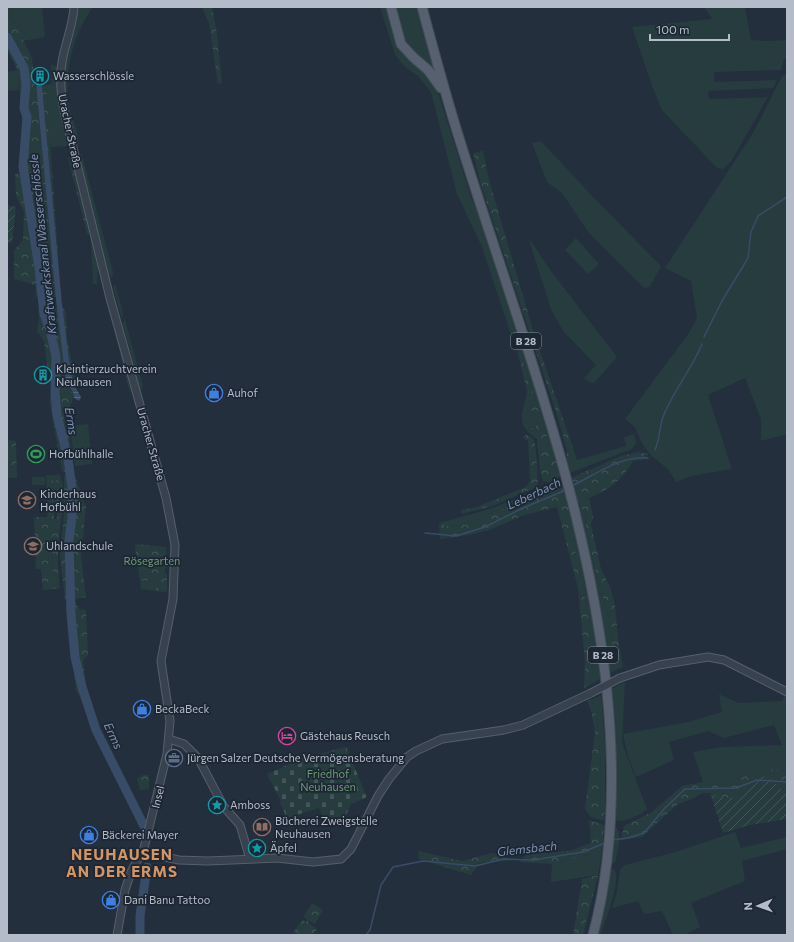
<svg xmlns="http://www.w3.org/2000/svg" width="794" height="942" font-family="Commissioner,sans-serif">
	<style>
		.grass { fill: #263c3f }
		.forest { fill: url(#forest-crowns) }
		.cemetery { fill: url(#cemetery-stones) }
		.garden { fill: url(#garden-furrows) }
		.water { fill: url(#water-rules) }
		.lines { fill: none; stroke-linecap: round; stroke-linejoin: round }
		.stream { stroke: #394c67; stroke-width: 1.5 }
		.canal { stroke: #394c67; stroke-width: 5.5 }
		.river { stroke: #394c67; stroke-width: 9 }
		.minor-casing { stroke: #565f6c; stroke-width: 9 }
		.major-casing { stroke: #414a57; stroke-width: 11 }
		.minor { stroke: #38414e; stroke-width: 7 }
		.major { stroke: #56606e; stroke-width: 9 }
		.minor-bridge-casing { stroke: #565f6c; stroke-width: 9; stroke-linecap: butt }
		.minor-bridge { stroke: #38414e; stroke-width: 7 }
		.labels { text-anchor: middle; stroke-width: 3.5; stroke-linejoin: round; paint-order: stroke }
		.shield { fill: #1d2633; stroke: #878f9c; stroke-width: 1 }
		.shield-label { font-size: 10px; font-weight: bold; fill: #b4bcc9 }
		.poi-label { font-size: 11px; fill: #b4bcc9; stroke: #1d2633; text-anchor: start }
		.street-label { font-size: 11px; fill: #b4bcc9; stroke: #1d2633 }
		.park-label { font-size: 11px; fill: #6b9a76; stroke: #1d2633 }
		.water-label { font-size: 12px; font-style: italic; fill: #7c92b1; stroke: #1d2633 }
		.district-label { font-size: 15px; font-weight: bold; letter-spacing: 1px; fill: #d59563; stroke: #1d2633 }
	</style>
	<defs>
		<pattern id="forest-crowns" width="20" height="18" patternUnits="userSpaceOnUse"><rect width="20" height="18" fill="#263c3f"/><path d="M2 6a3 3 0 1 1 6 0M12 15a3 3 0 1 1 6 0" fill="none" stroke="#435659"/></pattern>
		<pattern id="cemetery-stones" width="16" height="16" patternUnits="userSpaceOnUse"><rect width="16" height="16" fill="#263c3f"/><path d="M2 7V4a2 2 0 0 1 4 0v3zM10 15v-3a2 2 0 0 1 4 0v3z" fill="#435659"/></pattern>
		<pattern id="garden-furrows" width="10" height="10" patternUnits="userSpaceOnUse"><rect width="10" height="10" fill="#263c3f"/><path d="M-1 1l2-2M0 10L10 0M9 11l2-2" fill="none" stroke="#435659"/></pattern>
		<pattern id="water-rules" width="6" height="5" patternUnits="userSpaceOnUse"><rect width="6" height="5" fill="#394c67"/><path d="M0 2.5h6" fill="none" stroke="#53647b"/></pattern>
	</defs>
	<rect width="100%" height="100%" fill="#242f3e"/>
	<!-- grass -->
	<path class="grass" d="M15,7H42L45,37L23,41L10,13Z
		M78,7H93C72,35 63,76 70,111C73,121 81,137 78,147L76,145C68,118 61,92 65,64C68,44 76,27 78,7Z
		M380,7H388L395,35L433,79L439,95L471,197L483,222L558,463L552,457L546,433L517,343L515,342L514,343L482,247L457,194L431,92L418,76L405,67L395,55Z
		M393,7H418L435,67L431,70L404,42Z
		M704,7H745L751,40L767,41L787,40V58L784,59L781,70L714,72V82L777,80L773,88L708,91L709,99L768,97L732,160L724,169L717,168L662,110L652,86L632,27L712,19Z
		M51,64L57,67L58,104L68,146L52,147L48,138L46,85L52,84Z
		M18,70L19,90L7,91V72Z
		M787,74V434L761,441V419L745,378L708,395L732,469L691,476L676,482L667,468L651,456L642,443L635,427L625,419L689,333L697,318L691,281L665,268L753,133L782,76Z
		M541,141L596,200L661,266L650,287L644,288L589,233L562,193L547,182L532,143Z
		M80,154L82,155L113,272L112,278L109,275L81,171L78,158Z
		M90,228L98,262L97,284H93Z
		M528,237L551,271L617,357L594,383H591L584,378L596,365L563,331L551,309Z
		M576,238L599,264L588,274L565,250Z
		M115,284L123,313L122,320L113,287Z
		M124,316L143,386L141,391L122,322H124Z
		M113,325H114L131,392L129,390Z
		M527,390L536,427H529L527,431C516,418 526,405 527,390Z
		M88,424L92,464L75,466L70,426Z
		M634,434L636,443L632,449L570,473L567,461L577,460L626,446L624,437Z
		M46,475H51L53,573H49Z
		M53,475H56L57,513H54Z
		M32,477H45V485H32Z
		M535,491L534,499L493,512L465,525L446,526L439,523L493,508Z
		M579,505L585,513L586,527L595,570L611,625L612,648L608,657L611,672L607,674L577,506Z
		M570,508L590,602L602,678L590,685C596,628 579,570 566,515Z
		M146,580L158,584L155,591L141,589L140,581Z
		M625,682L622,743L647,809C640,816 625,822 615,821V771L611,689Z
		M719,694L738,703L782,701L784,696L787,697V769L785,771L769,769L747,773L729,782H703L693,752L722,747L782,745L774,725L724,738L708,731L669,742L674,760L636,777L628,756L623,734L688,722L722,712Z
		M601,695L605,743V806H600C602,766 600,738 593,699Z
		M614,825C624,832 617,851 616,861L611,866Z
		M735,832L741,848L787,837V849L742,861L745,881L691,903L700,927L684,935H673L662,911L644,914L638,901L612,908L617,892L620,870L625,865L672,853Z
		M602,851L598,875L551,882L552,864Z
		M614,869C622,880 605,922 600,935H596L610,870Z"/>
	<!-- forest -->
	<path class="forest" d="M7,7H15L10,13L32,58L35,87L46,85L61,297H36L35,285L14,279V251L23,240L24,212L16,196L15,174L23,173L24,145L18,70L7,51Z
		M202,7H212L217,34L222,83L218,84L209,23Z
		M483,151L489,180L534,333L577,460L567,461V450L556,412L481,185L473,153Z
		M71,156L90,228L91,234H87L68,157Z
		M63,307L66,312L67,339L76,382L73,383L69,361L66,380C78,398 73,399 64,418L68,423L74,472H65L62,470L49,400L52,390L46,358L44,341L37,331L39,319L38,309Z
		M515,342L517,343L546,433L552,457L558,463L561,476L549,482L543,481L540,470L537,439L527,431L529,427L532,428L536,427Z
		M526,435C529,436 532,437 534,440C536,445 539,483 537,487L492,506L462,514L461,510L477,507L526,487L530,481L528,440L524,439L523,437Z
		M7,440L16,441L17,478H7Z
		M638,452L648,454L646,456L649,459L633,461C620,482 612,488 589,498L593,516L591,525L601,569L610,587L615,605L618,638L623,667L611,672L608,657L612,648L611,625L595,570L586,527L585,513L579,505L571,478L621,456Z
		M59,474C69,493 60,518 59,538C57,555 58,572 60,588L43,590L41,569H36L34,517H48L49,573H53L51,475H53L54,519H57L56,475Z
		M65,474H74L86,507L81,557L86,597L67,601L65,600L60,555L64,515V476Z
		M563,480L570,508L567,515C579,570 596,628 590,685L584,688L585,662L578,588L557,507L524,515L489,530L469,535L440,539L439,523L446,526L465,525L493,512L534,499L535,491Z
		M136,544L166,547L167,568H165V574H167V592L155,591L157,584L146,580L140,581L135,547Z
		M76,602L78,609L86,610L88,655L83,660L88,701L84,706L76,690L66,607L68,603Z
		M593,699C600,738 602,766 600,806H605L604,821L591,817L585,809L595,733L592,714L587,700Z
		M769,769L785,771L787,769V788L782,790L753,786L728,801L710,793H702L692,799L678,804L642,837L621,840L624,826L652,812L682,786L703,782H729L747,773Z
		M143,775H149V789L140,790L137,778Z
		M589,820L604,825L602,851L552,864L520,862L526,854L569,851L591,843Z
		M418,851L462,861L492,853L513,860L479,863L471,875L419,859Z
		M598,875L583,935H573L582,879Z
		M312,903L323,910L315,924L309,921L308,923L317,929L313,935H296L293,933L302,920L306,922L308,920L303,917Z"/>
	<!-- cemetery -->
	<path class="cemetery" d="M346,747L367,797L351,804L345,817L326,824L319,808L287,818L280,803L281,801L267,774L303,758Z"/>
	<!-- garden -->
	<path class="garden" d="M7,205L16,207L12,243L7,242Z
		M767,776L782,790L787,788V819L750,825L723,833L710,793L728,800L753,786L754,778Z"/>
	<!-- water -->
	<path class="water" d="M64,360L69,361L73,383L81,397L79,401L74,398L73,392L66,380Z"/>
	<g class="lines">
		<!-- stream -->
		<path class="stream" d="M704,337L722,301L748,258L751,232L758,216L787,197
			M655,450C660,439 659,428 663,417C673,391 692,369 702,344
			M572,486C596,474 620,456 648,458
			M425,533L456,536L485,527L523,508L566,490
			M612,840L628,838L644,833L664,809L685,789L736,788L757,780L787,782
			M366,935L370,930L381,885L393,867L423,861L475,866L504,859L533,860L583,852L605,843"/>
		<!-- canal -->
		<path class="canal" d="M39,85L59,302L67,367"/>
		<!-- river -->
		<path class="river" d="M7,37L24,68L26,85L24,108L27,117L23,166L39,268L44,314L50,330L56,356L55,392L57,415L68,459L72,488V518L69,540L71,614L75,657L82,687L96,730L144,826
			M140,935V916L147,867"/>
		<defs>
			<path id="minor" d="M74,7C73,26 65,43 62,62C59,79 61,95 64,111L110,298L166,498L175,545L173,599L161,661L170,721L167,754L144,848L131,872L125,890L117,935
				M620,678L659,665L708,657L724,660L787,692
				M169,739L184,744L198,758L224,807L240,825L250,859
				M141,852L179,860L208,861L277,858L313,862L341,859L351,849L378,796L389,779L407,757L416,751L442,739L504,730L523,725L591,693"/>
			<path id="major" d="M391,7L401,44L413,57L428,70L441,88
				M422,7C434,52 446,97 460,141C517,323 588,501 607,692C615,773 614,856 593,935"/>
		</defs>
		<!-- minor casing -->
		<use href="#minor" class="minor-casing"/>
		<!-- major casing -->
		<use href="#major" class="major-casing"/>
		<!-- minor -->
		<use href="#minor" class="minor"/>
		<!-- major -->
		<use href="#major" class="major"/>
		<defs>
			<path id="minor-bridge" d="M591,693L620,678"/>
		</defs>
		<!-- minor-bridge casing -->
		<use href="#minor-bridge" class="minor-bridge-casing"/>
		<!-- minor-bridge -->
		<use href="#minor-bridge" class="minor-bridge"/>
	</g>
	<!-- icons -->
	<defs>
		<symbol id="building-ring" viewBox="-11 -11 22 22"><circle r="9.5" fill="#1d2633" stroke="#0f9aa8" stroke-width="1.5"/><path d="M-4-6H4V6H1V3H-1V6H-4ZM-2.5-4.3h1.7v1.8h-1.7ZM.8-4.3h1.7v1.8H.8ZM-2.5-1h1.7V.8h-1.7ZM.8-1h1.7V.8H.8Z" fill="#0f9aa8"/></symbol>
		<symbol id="shop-ring" viewBox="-11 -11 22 22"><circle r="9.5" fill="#1d2633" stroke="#3f7fe0" stroke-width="1.5"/><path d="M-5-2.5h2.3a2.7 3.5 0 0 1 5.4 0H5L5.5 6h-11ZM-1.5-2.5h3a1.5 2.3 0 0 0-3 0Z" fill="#3f7fe0"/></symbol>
		<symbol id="stadium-ring" viewBox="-11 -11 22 22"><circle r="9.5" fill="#1d2633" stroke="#2e9e5b" stroke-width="1.5"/><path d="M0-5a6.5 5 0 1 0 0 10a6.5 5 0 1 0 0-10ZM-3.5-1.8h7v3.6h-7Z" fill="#2e9e5b"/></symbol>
		<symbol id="school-ring" viewBox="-11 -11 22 22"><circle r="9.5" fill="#1d2633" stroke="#8d6e63" stroke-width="1.5"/><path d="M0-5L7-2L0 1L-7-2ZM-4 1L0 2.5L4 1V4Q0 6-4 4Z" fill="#8d6e63"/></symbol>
		<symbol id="hotel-ring" viewBox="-11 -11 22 22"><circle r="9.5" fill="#1d2633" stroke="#d1479c" stroke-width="1.5"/><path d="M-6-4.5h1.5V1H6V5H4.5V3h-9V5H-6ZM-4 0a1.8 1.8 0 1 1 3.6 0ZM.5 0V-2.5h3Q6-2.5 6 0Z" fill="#d1479c"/></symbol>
		<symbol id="office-ring" viewBox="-11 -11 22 22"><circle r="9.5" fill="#1d2633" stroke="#5c6f8a" stroke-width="1.5"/><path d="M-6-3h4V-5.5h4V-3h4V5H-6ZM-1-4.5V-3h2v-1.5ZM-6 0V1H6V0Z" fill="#5c6f8a"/></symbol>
		<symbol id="sight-ring" viewBox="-11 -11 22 22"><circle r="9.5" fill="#1d2633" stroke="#0f9aa8" stroke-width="1.5"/><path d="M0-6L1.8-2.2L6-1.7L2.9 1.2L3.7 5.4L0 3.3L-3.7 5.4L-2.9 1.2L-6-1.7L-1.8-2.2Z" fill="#0f9aa8"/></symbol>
		<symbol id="library-ring" viewBox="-11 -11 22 22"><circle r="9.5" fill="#1d2633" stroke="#8d6e63" stroke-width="1.5"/><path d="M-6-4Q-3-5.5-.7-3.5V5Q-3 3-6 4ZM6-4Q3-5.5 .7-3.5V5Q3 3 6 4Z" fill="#8d6e63"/></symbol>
	</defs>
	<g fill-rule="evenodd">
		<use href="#building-ring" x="30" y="66" width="20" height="20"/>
		<use href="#building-ring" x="33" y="365" width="20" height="20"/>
		<use href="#shop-ring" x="204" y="383" width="20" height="20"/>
		<use href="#stadium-ring" x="26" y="444" width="20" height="20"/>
		<use href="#school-ring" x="17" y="490" width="20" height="20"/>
		<use href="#school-ring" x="23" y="536" width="20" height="20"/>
		<use href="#shop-ring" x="132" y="699" width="20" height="20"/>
		<use href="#hotel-ring" x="277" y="726" width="20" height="20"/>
		<use href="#office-ring" x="164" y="748" width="20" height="20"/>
		<use href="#sight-ring" x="207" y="795" width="20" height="20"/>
		<use href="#library-ring" x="252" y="817" width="20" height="20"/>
		<use href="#shop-ring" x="79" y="825" width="20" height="20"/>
		<use href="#sight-ring" x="247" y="838" width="20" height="20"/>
		<use href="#shop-ring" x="101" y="890" width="20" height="20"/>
	</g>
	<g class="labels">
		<!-- shield labels -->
		<g class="shield">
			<rect x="511" y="333" width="30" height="16" rx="3"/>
			<rect x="588" y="647" width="30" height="16" rx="3"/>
		</g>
		<g class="shield-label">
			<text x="526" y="345">B 28</text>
			<text x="603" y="659">B 28</text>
		</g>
		<!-- poi labels -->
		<g class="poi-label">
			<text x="53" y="80">Wasserschlössle</text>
			<text x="56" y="373">Kleintierzuchtverein<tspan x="56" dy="13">Neuhausen</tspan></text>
			<text x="227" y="397">Auhof</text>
			<text x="49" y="458">Hofbühlhalle</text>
			<text x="40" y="498">Kinderhaus<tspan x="40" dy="13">Hofbühl</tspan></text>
			<text x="46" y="550">Uhlandschule</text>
			<text x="155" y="713">BeckaBeck</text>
			<text x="300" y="740">Gästehaus Reusch</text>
			<text x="187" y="762">Jürgen Salzer Deutsche Vermögensberatung</text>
			<text x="230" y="809">Amboss</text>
			<text x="275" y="825">Bücherei Zweigstelle<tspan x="275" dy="13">Neuhausen</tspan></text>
			<text x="102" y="839">Bäckerei Mayer</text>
			<text x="270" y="852">Äpfel</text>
			<text x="124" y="904">Dani Banu Tattoo</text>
		</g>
		<!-- street labels -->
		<g class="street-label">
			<text transform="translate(70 131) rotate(78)" y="4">Uracher Straße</text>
			<text transform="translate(151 444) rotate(74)" y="4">Uracher Straße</text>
			<text transform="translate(158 797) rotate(-76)" y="4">Insel</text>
		</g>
		<!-- park labels -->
		<g class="park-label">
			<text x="152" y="565">Rösegarten</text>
			<text x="328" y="778">Friedhof<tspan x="328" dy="13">Neuhausen</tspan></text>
		</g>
		<!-- water labels -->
		<g class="water-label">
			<text transform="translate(43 244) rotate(-96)" y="4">Kraftwerkskanal Wasserschlössle</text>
			<text transform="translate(71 421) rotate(81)" y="4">Erms</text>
			<text transform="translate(534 494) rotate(-25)" y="4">Leberbach</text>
			<text transform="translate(113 736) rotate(65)" y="4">Erms</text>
			<text transform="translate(527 849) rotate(-6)" y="4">Glemsbach</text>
		</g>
		<!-- district labels -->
		<g class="district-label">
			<text x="122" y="860">NEUHAUSEN<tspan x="122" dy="17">AN DER ERMS</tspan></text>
		</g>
	</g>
	<!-- border -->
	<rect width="794" height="942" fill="none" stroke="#b4bcc9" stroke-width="16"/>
	<!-- north arrow -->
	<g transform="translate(758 906) rotate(268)" stroke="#1d2633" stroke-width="3" paint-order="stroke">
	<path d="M0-3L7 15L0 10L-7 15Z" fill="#b4bcc9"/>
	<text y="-6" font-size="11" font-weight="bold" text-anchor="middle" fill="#b4bcc9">N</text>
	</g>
	<!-- scale -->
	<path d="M650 34v6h79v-6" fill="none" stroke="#b4bcc9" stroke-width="2"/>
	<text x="656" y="34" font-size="12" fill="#b4bcc9" stroke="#1d2633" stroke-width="3" paint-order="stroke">100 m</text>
</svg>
